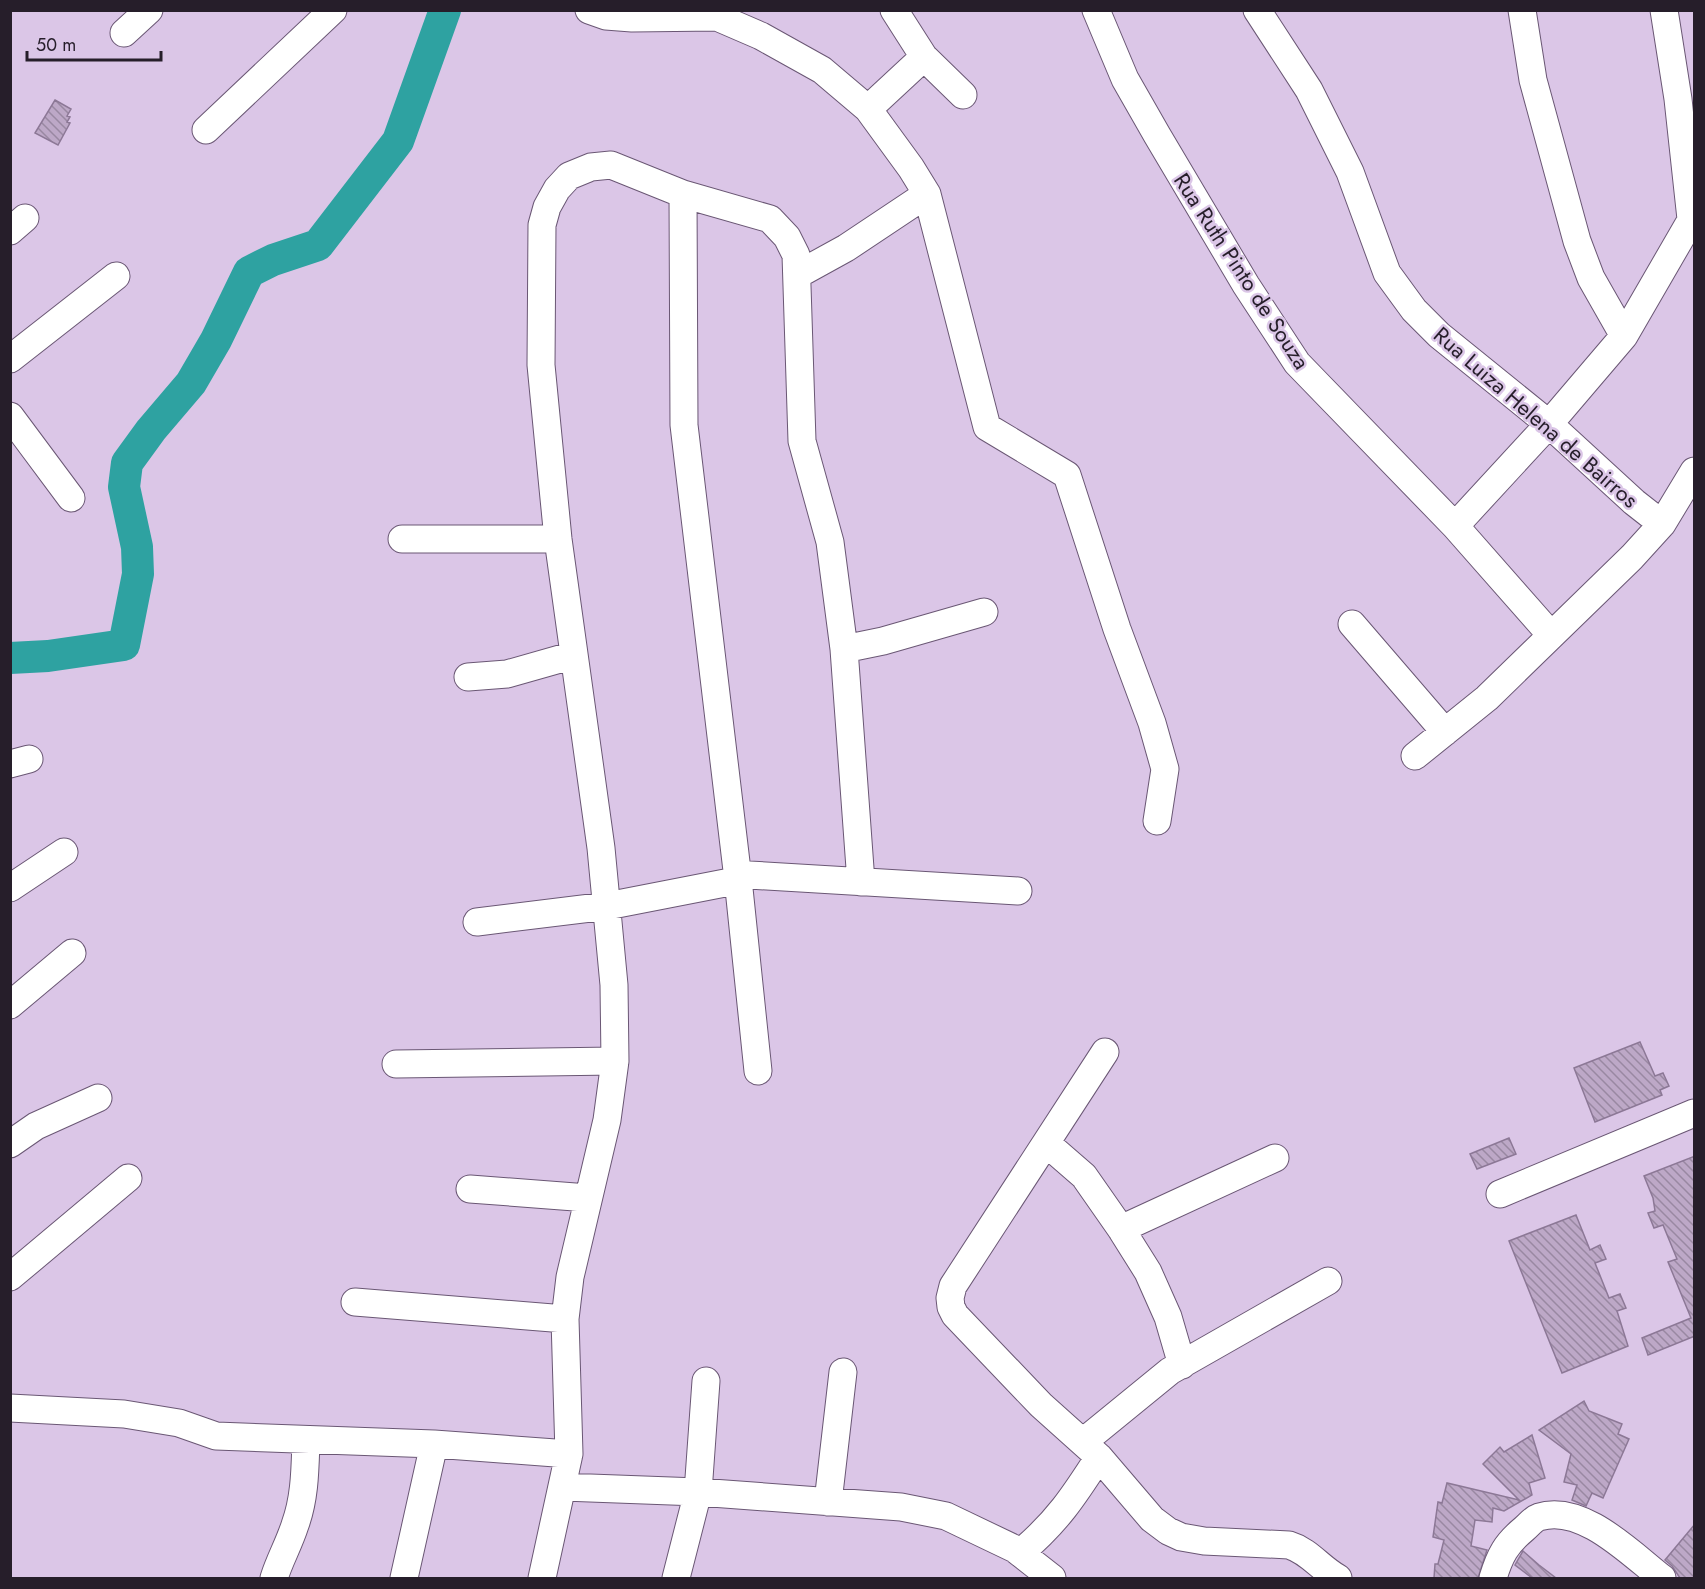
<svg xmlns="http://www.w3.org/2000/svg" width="1705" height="1589" font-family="Jost,sans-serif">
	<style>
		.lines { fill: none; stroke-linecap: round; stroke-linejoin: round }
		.river { stroke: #2ea2a1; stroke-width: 32 }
		.building { fill: url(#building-back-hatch); stroke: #8c7896; stroke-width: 1.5 }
		.minor-casing { stroke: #6a5774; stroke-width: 29 }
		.minor { stroke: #fff; stroke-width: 27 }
		.labels { text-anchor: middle; stroke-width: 5; stroke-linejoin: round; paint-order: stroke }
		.street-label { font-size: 22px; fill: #261e2a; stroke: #dbc6e7 }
	</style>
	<defs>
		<pattern id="building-back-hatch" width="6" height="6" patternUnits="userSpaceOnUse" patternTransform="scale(1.5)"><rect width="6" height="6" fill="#bda8c7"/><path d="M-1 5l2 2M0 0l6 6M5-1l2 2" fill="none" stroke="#9988a2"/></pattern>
	</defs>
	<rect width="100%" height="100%" fill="#dbc6e7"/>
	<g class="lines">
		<!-- river -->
		<path class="river" d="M10,658L48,656L124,645L138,574L137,547L124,487L127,463L151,430L191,383L216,340L249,272L273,260L318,245L398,141L445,10"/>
	</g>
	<!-- building -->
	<path class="building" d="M55,100L71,109L67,116L70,117L67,122L70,123L58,145L35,133Z
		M1640,1042L1655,1076L1663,1073L1669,1086L1660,1090L1662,1095L1595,1122L1574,1068Z
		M1509,1138L1516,1154L1477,1169L1470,1154Z
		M1695,1156V1336L1648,1355L1642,1338L1691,1318L1668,1262L1677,1259L1663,1225L1654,1228L1648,1213L1655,1211L1653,1198L1644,1176Z
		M1576,1215L1590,1250L1600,1245L1606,1259L1595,1263L1609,1298L1620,1294L1626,1308L1617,1311L1628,1346L1562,1373L1509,1241Z
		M1584,1401L1589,1411L1622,1424L1618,1434L1629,1439L1603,1498L1592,1493L1586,1506L1572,1500L1577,1485L1564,1482L1571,1454L1539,1430Z
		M1532,1435L1545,1478L1529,1483L1532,1495L1504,1511L1493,1508L1492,1522L1475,1520L1471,1546L1487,1550L1478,1578H1434L1435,1564H1438L1444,1540L1433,1537L1438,1502L1442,1503L1447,1483L1519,1500L1483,1464L1500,1447L1504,1452Z
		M1695,1524V1578H1680L1672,1566L1665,1560Z
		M1523,1551L1539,1565L1556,1578H1532L1515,1565Z"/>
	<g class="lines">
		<defs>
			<path id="minor" d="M589,10L606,16L632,18L717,17L761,36L822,70L868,109L911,168L927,194L987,427L1067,475L1117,629L1152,723L1165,769L1157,821
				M894,10L924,57L963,95
				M1096,10L1125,79L1157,135L1246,285L1297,363L1455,526L1551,635
				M1257,10L1309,90L1350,172L1387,273L1414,310L1439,335L1549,424L1634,502L1662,524L1632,557L1487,698L1415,756
				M1522,10L1533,80L1577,241L1591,278L1624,336
				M1664,10L1678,99L1691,219
				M124,33L149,10
				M868,109L924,57
				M206,130L333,10
				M683,194L684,425L738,879L758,1071
				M10,231L25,218
				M797,275L846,248L927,194
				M10,359L116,276
				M10,416L71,498
				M1662,524L1694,471
				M1455,526L1549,424L1624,336L1694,215
				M402,539H558
				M1352,624L1445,732
				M844,649L883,641L984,612
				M468,677L507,674L574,655
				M10,764L29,759
				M10,888L64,852
				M477,922L607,906L725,883L749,875L1018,891
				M10,1005L72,953
				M1105,1052L953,1286L950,1298L951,1307L955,1315L1041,1405L1099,1457L1152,1519L1168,1531L1181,1537L1204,1541L1289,1545C1309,1551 1320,1568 1338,1578
				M396,1064L615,1061
				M1046,1143L1084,1176L1121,1229L1148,1272L1168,1317L1182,1365
				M10,1144L36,1126L98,1098
				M470,1189L588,1198
				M1500,1194L1694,1113
				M1121,1229L1275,1158
				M10,1277L128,1178
				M355,1302L565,1319
				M10,1408L124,1414L179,1423L216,1436L434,1444L569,1454
				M1083,1442L1170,1371L1328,1281
				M563,1487L698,1492L901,1507L946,1516L1015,1549L1052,1578
				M828,1502L843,1372
				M1020,1553C1057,1522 1074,1496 1099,1457
				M274,1578C280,1559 289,1544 295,1525C305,1498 305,1469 306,1440
				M404,1578L434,1444
				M542,1578L569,1454L565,1319L570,1277L607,1120L615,1061L614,985L601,848L558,539L541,365L542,225L547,207L557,189L569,176L591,167L611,165L683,194L770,219L787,237L796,255L802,441L830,542L844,649L861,882
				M676,1578L698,1492L706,1381
				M1493,1578C1500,1555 1506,1544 1524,1529C1529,1525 1533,1519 1539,1517C1582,1503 1631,1554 1662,1578"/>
		</defs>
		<!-- minor casing -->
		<use href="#minor" class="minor-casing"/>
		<!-- minor -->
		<use href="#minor" class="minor"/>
	</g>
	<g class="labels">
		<!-- street labels -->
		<g class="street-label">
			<text transform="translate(1242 271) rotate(57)" y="8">Rua Ruth Pinto de Souza</text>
			<text transform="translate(1536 417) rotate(41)" y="8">Rua Luiza Helena de Bairros</text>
		</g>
	</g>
	<!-- border -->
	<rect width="1705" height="1589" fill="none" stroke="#261e2a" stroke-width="24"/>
	<!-- scale -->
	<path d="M27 51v9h134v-9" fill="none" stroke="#261e2a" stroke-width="3"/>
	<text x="36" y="51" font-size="18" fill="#261e2a" stroke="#dbc6e7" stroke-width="4.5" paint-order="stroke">50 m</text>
</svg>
